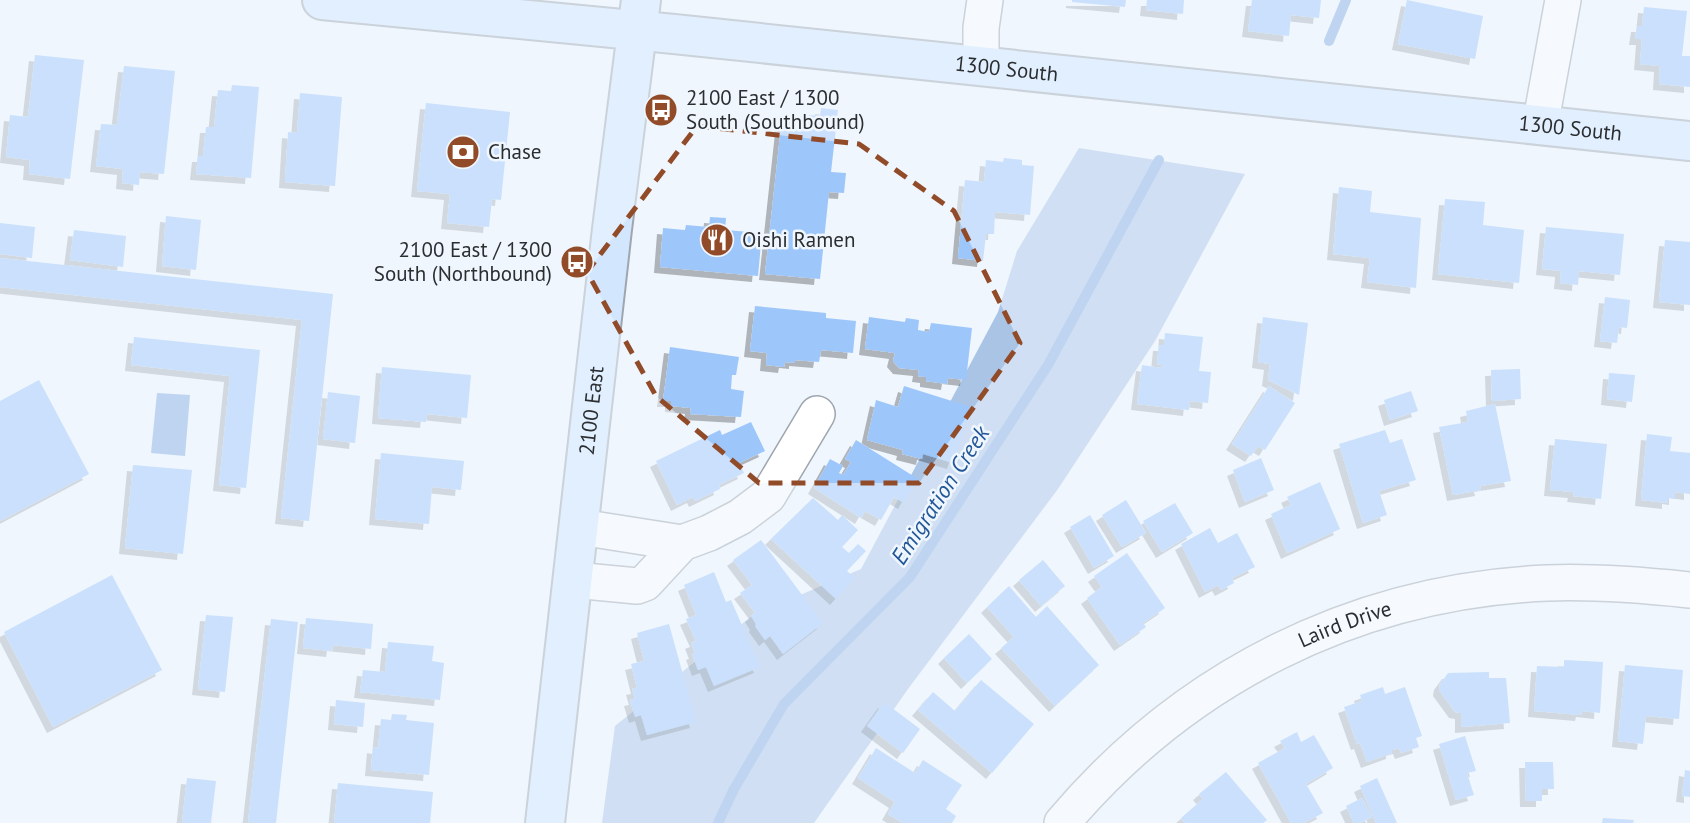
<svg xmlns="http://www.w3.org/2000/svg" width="1690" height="823" font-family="'PT Sans',sans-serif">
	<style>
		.green { fill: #aac4e6 }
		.water { fill: #84ace0 }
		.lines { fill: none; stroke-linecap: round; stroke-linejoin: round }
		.stream { stroke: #84ace0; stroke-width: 10 }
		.building { fill: #9dc6fb; filter: url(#shadow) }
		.street-casing { stroke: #9fa6af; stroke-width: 38 }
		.secondary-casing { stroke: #9fa6af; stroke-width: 42 }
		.street { stroke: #fff; stroke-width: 35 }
		.secondary { stroke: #d2e6fe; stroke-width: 38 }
		.marked { fill: none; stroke: #924b28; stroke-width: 5; stroke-dasharray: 14 9; stroke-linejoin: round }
		.labels { text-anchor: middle; stroke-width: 5; stroke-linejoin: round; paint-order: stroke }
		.street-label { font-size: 21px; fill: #2b2e31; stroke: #eff6fd }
		.poi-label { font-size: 21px; fill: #2b2e31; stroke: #eff6fd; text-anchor: start }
		.water-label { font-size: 23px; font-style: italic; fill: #235797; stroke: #eff6fd }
	</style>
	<defs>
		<filter id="shadow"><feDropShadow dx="-6" dy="6" stdDeviation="0" flood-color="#0004"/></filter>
	</defs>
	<rect width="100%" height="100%" fill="#eff6fd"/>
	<!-- green -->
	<path class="green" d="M1079,148L1245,174L1155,341L1058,489L908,689L814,823H602L615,726L753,615L861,569L998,312L1017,251Z"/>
	<!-- water -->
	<path class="water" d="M157,393L190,395L185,456L151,453Z"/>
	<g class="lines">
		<!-- stream -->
		<path class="stream" d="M1329,41L1346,0
			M718,823L734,789L784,704L910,577L1048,365L1159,160"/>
	</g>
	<!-- building -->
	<path class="building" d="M1072,0H1126L1125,7L1072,2Z
		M1147,0H1184L1183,14L1146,10Z
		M1252,0H1321L1319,18L1291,15L1289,36L1248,31Z
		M1407,0L1483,16L1475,59L1398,44Z
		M1644,7L1687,11L1682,56H1690V87L1659,84L1660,66L1640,64L1642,39H1635L1637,26H1642Z
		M35,55L84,60L70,179L29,174L30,160L6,157L10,115L28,117Z
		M124,66L175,71L164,174L140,172L139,185L122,183L123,169L96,166L101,124L117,125Z
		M232,85L259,87L251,178L196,174L198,156H203L206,127H214L218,90L231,91Z
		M300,93L342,97L335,186L285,182L288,132L297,133Z
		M426,103L510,112L501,200L492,199L489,227L447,223L450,194L417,191Z
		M821,108L838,110L831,172L846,173L844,193L829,192L820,279L765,274L782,118L808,121L809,115L820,116Z
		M1004,158L1022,160V165L1034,166L1030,215L995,212L994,234H986L983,261L958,258L965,180L984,182L986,160L1003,162Z
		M1339,187L1372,191L1370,212L1421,218L1416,288L1367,282L1370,258L1333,254Z
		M1445,199L1485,202L1483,225L1524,230L1519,283L1438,274Z
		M166,216L201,220L196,270L162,266Z
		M710,217L726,218L725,230L762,233L758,276L660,267L663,228L685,230L686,225L709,227Z
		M0,223L35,227L32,258L0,254Z
		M1546,227L1624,234L1620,275L1579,271L1578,285L1560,283L1561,271L1542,269Z
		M74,230L126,236L123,267L70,260Z
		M1665,240L1690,242V305L1659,302Z
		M0,258L333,294L309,521L281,518L302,320L0,287Z
		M1605,297L1630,300L1627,328L1619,327L1617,343L1600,341Z
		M755,306L826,313V318L856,321L853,353L821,350L819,362L795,360V363L785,362L784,367L766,365L767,353L750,351Z
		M869,317L905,322L906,318L919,320L918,330L929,332L931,323L972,328L966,380L948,378L947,384L926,381V377L918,376L919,370L899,368L893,361L895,353L865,349Z
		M1263,317L1308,323L1299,395L1268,380L1270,364L1258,362Z
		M1165,333L1203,337L1199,371L1211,372L1208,403L1190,401L1189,410L1137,404L1142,365L1161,368V365L1157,364L1159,345H1164Z
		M134,337L260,350L246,488L219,485L230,376L131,365Z
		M670,347L739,357L736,375H732L731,389L744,391L741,417L690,414L691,408L671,406V401H663Z
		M382,367L471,375L467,418L427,414L426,422L378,418Z
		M1520,369L1521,399L1492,401L1491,370Z
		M1609,373L1635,375L1632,402L1607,399Z
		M39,380L89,474L0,521V401Z
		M904,386L971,407L953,463L923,454L922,459L902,454L903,450L867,440L876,400L898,407Z
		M1269,386L1295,403L1265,450L1258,446L1251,456L1232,444Z
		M1411,391L1418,411L1390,420L1384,400Z
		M328,392L360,396L355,443L323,439Z
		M1495,404L1511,481L1480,486L1481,490L1453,495L1439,427L1468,422L1466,411Z
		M751,422L765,451L739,463L744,473L719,485L720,489L695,501L693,497L677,505L656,461L720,430L722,435Z
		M1385,430L1390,443L1402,439L1416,480L1379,491L1387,515L1363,523L1339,444Z
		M1647,434L1672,437L1670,451L1690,453V494L1675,492V499L1668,498V503L1641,500Z
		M1555,439L1607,444L1601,499L1573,496L1574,492L1550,490Z
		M856,440L918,479L904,503L894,497L881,520L865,511L861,518L814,488L830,459L843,466L839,473L843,475L851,462L845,459Z
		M381,453L464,461L461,490L432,487L429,524L375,519Z
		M1261,458L1274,490L1245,502L1233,470Z
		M133,465L192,470L183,554L125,548Z
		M1320,482L1340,529L1287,553L1271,514L1291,505L1287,497Z
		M813,498L838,520L842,515L858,530L842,547L849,553L858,544L866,551L847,571L855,578L836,599L771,539Z
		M1126,500L1146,533L1122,547L1102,515Z
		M1175,503L1193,533L1162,552L1143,521Z
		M1090,515L1114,556L1094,568L1070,527Z
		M1210,528L1218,543L1237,533L1255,567L1232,578L1234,583L1221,590L1218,585L1205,592L1181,544Z
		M761,540L823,623L783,654L770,636L765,640L755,626L756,624L751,616L755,613L740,593L752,585L733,560Z
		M1127,553L1165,608L1143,623L1146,627L1120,645L1087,598L1102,587L1094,576Z
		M1043,560L1065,586L1041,606L1019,580Z
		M714,572L726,602L731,600L760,667L714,686L706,667L698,670L692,654L695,653L691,643L696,641L686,619L696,615L684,585Z
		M112,575L162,670L53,727L4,632Z
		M1009,586L1036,617L1047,606L1099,665L1055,706L1001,648L1014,637L987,607Z
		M206,615L233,617L225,692L198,689Z
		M306,618L373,624L371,649L333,645L332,651L303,648Z
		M271,619L298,622L276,823H248Z
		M669,624L696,722L647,735L641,715L635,717L630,700L635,699L632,689L637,688L631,664L644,661L637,633Z
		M969,634L992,659L967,683L944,658Z
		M388,642L434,646L432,661L444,663L440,700L360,692L363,670L385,672Z
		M1564,660L1603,662L1600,713L1582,711L1581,715L1534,711L1537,666L1564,667Z
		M1625,665L1683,670L1679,719L1646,716L1643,744L1618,741Z
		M1489,672V678H1506L1510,723L1461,727V713L1455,712L1439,690L1440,684L1448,673Z
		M981,680L1034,724L992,773L918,710L933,692L955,711Z
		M1383,687L1385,694L1405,687L1422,736L1416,738L1419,747L1401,753L1399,748L1392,750V753L1367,762L1360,743L1357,744L1344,707L1362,701L1360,695Z
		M336,700L365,703L363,727L334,724Z
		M884,702L920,729L903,753L867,726Z
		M392,714L407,715L406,720L434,723L429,775L371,770L373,747L378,748L381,719L391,720Z
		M1297,732L1301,742L1314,735L1333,768L1306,784L1323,813L1304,823H1291L1258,763L1285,748L1280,741Z
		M1465,736L1476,771L1467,773L1474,795L1456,800L1439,744Z
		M876,748L915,773L923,760L962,785L946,809L956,816L952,823H903L888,814L895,802L858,778Z
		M1525,762H1553L1554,789H1542V801H1526Z
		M1685,770L1690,771V797L1682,796Z
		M1226,772L1267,820L1263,823H1185L1181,818L1203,799L1199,794Z
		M187,778L216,781L211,823H182Z
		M1377,778L1397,823H1376L1360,786Z
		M338,783L433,792L430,823H334Z
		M1362,798L1372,817L1360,823H1354L1346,806Z
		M1603,818L1634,820L1633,823H1602Z"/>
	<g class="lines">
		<defs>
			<g id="street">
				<path d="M981,67V28L985,0"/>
				<path d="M1540,126L1563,0"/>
				<path d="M580,527L682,543"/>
				<path d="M574,580L637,586L645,583L682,543L709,533L740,517L768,496L817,414"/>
				<path id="s1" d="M1062,823C1185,677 1356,591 1547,583C1595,581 1642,585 1690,590"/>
			</g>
			<g id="secondary">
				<path id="s2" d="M322,0L674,34L1690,141"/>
				<path id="s3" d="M545,823L612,229L641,0"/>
			</g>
		</defs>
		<!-- street casing -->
		<use href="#street" class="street-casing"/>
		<!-- secondary casing -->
		<use href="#secondary" class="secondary-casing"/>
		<!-- street -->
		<use href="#street" class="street"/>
		<!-- secondary -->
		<use href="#secondary" class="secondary"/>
	</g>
	<!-- marked area -->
	<path d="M0 0H1690V823H0ZM697,126L859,144L954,211L1020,343L919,483H759L656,396L587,272Z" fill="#eff6fd" fill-opacity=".55" fill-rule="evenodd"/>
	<path class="marked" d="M697,126L859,144L954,211L1020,343L919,483H759L656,396L587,272Z"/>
	<!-- icons -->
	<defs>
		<symbol id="bus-disc" viewBox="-11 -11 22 22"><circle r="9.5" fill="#924b28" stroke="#eff6fd"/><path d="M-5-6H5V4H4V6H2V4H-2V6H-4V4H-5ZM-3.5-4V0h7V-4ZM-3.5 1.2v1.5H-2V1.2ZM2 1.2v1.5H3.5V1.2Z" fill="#fff"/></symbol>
		<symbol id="bank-disc" viewBox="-11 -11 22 22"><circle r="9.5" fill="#924b28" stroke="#eff6fd"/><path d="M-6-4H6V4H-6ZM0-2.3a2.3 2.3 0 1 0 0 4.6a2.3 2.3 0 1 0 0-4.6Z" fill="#fff"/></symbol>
		<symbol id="restaurant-disc" viewBox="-11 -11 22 22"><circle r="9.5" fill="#924b28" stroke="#eff6fd"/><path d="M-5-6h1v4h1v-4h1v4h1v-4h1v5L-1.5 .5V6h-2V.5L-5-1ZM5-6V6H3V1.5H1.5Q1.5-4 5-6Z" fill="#fff"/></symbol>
	</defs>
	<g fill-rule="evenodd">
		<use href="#bus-disc" x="642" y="91" width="38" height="38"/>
		<use href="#bank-disc" x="444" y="133" width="38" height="38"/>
		<use href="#restaurant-disc" x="698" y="221" width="38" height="38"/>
		<use href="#bus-disc" x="558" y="243" width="38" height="38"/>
	</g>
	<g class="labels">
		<!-- street labels -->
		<g class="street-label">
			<text dy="7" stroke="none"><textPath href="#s2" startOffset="688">1300 South</textPath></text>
			<text dy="7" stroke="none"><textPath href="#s2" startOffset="1255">1300 South</textPath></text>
			<text dy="7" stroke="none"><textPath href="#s3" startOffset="415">2100 East</textPath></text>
			<text dy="7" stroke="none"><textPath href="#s1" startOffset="350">Laird Drive</textPath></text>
		</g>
		<!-- poi labels -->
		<g class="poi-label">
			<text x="686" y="105">2100 East / 1300<tspan x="686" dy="24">South (Southbound)</tspan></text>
			<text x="488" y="159">Chase</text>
			<text x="742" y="247">Oishi Ramen</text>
			<text x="552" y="257" text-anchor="end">2100 East / 1300<tspan x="552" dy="24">South (Northbound)</tspan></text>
		</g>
		<!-- water labels -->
		<g class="water-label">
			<text transform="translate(940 495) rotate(-57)" y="8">Emigration Creek</text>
		</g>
	</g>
</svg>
